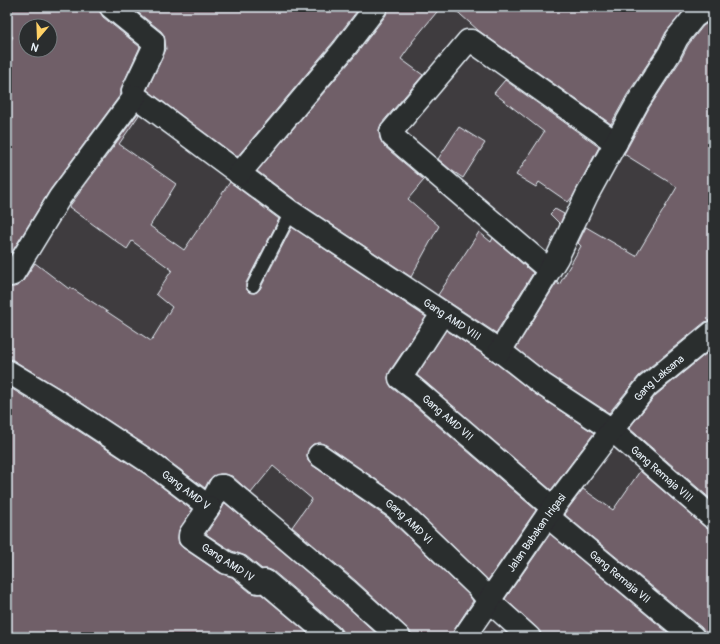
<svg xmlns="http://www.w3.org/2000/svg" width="720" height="644" font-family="Pangolin,sans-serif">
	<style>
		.building { fill: #705f68; stroke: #e8f1f8; fill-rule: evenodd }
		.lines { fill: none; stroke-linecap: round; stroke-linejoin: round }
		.service-casing { stroke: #e8f1f8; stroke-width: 15 }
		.minor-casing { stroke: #e8f1f8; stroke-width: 25 }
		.service { stroke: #2a2d2e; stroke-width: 12 }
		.minor { stroke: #2a2d2e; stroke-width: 22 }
		.labels { text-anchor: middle; stroke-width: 3; stroke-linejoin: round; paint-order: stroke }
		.street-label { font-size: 11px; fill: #e8f1f8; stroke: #2a2d2e }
	</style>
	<rect width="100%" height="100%" fill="#3f3c3f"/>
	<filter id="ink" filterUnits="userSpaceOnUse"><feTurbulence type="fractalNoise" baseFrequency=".025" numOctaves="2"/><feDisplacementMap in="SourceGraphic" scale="8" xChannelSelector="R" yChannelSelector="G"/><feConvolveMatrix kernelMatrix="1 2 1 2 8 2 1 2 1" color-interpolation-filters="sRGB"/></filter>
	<g filter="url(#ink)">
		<!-- building -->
		<path class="building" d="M7,7H99L100,12L103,17L140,47L122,86L121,90V94L50,190L7,260V45L13,37L7,33ZM26,26H50V50H26Z
			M131,7H360L334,41L237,157L147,90L164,54L166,49L165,41L164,35L161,31Z
			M388,7H441L412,42H413L401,59L423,75L381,124L379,130L380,139L384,146L424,180L408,199L439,226L411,277L298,202L257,171L354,57L386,15Z
			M452,7H687L666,32L658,48L627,95L611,124L479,31Z
			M713,19V320H711L705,322L639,376L609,413L549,374L516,348L557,282L559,285L581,246L578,243L586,227L636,256L677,187L624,154L649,108L680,61L688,45L703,26Z
			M505,80L599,147L573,196L568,202L539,182L536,187L516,175L544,132L494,93Z
			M138,113L139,115L119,144L176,184L150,226L184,250L230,182L279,219L246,283V287L247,290L249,292L254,293L257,292L260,289L292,227L426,317L390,371L388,377L389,383L392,388L408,400L536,510L488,580L403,498L326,445L320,443L313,444L309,448L307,454L308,461L312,465L388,518L468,594L473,601L454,630L452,637H411V633L407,628L356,581L292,527L312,499L273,466L251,493L232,476L224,474H220L213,476L209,480L205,488L159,454L59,388L13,360L7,359V287H14L17,286L23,281L35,263L69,289L70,287L151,341L172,307L156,294L172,270L132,241L127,249L69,207Z
			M459,127L485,143L463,178L451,170L438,159Z
			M555,209L564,214L560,224L550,214Z
			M479,232L491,242L493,238L533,273L496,333L438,295Z
			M446,330L493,361L535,394L594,433L551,490L417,375Z
			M713,348V501L629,428L656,395Z
			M7,386L45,409L145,474L192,510L179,530L178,538L179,544L183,548L220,573L232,577L250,592L255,594H261L312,637H7Z
			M640,471L705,527L710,530H713V637H705V632L701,627L564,514L583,489L613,510Z
			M225,503L340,600L380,637H343V632L339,627L273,571L268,569H262L246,556L232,551L206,534L219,514Z
			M550,534L673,637H541V633L537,628L505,599Z"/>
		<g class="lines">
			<defs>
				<path id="service" d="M253,286L291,212"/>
				<g id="minor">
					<path id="s1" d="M111,7L153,41V49L133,91L135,96L291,212L500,351L542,384L612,430L713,518"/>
					<path d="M239,174L344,49L376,7"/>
					<path d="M549,270L392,136L391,132L468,41H472L616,143"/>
					<path d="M7,273L10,275L13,274L60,197L135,96"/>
					<path id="s2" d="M443,313C428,335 415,357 400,378L416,390L553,508"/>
					<path d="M500,351L557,258L587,195L638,102L669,54L677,38L694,17L708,7"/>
					<path id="s3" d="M7,371L52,398L152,464L209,507L220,486H224L348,591L399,637"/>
					<path id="s4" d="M319,455L396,508L477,586L489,601L529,637"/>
					<path d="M209,507L191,533L190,535V538L227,563L238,566L258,582L265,581L331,637"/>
					<path id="s5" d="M547,516L693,637"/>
					<path id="s6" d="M464,637L547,516L612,430L647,386L713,332"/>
				</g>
			</defs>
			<!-- service casing -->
			<use href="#service" class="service-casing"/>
			<!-- minor casing -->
			<use href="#minor" class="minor-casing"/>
			<!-- service -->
			<use href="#service" class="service"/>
			<!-- minor -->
			<use href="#minor" class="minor"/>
		</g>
	</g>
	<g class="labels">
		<!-- street labels -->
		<g class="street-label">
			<text dy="4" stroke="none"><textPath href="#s1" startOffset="502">Gang AMD VIII</textPath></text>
			<text dy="4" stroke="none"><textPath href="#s6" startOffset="325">Gang Laksana</textPath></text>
			<text dy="4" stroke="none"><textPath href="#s2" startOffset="140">Gang AMD VII</textPath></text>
			<text dy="4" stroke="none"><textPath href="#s1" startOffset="763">Gang Remaja VIII</textPath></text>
			<text dy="4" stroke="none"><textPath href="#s3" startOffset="215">Gang AMD V</textPath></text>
			<text dy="4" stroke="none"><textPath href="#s4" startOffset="112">Gang AMD VI</textPath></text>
			<text dy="4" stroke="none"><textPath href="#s6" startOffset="127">Jalan Babakan Irigasi</textPath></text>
			<text transform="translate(228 562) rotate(33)" y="4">Gang AMD IV</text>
			<text dy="4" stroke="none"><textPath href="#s5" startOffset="95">Gang Remaja VII</textPath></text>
		</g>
	</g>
	<!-- margin -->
	<rect width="720" height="644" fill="none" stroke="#2a2d2e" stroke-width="24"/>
	<rect x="12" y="12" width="696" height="620" fill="none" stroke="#e8f1f8" stroke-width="1.5" filter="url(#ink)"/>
	<!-- north arrow -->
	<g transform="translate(38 38) rotate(199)"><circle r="19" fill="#2a2d2e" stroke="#767b7f"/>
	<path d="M0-3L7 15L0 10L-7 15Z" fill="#ffd166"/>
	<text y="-6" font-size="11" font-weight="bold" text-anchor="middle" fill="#e8f1f8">N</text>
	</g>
</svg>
